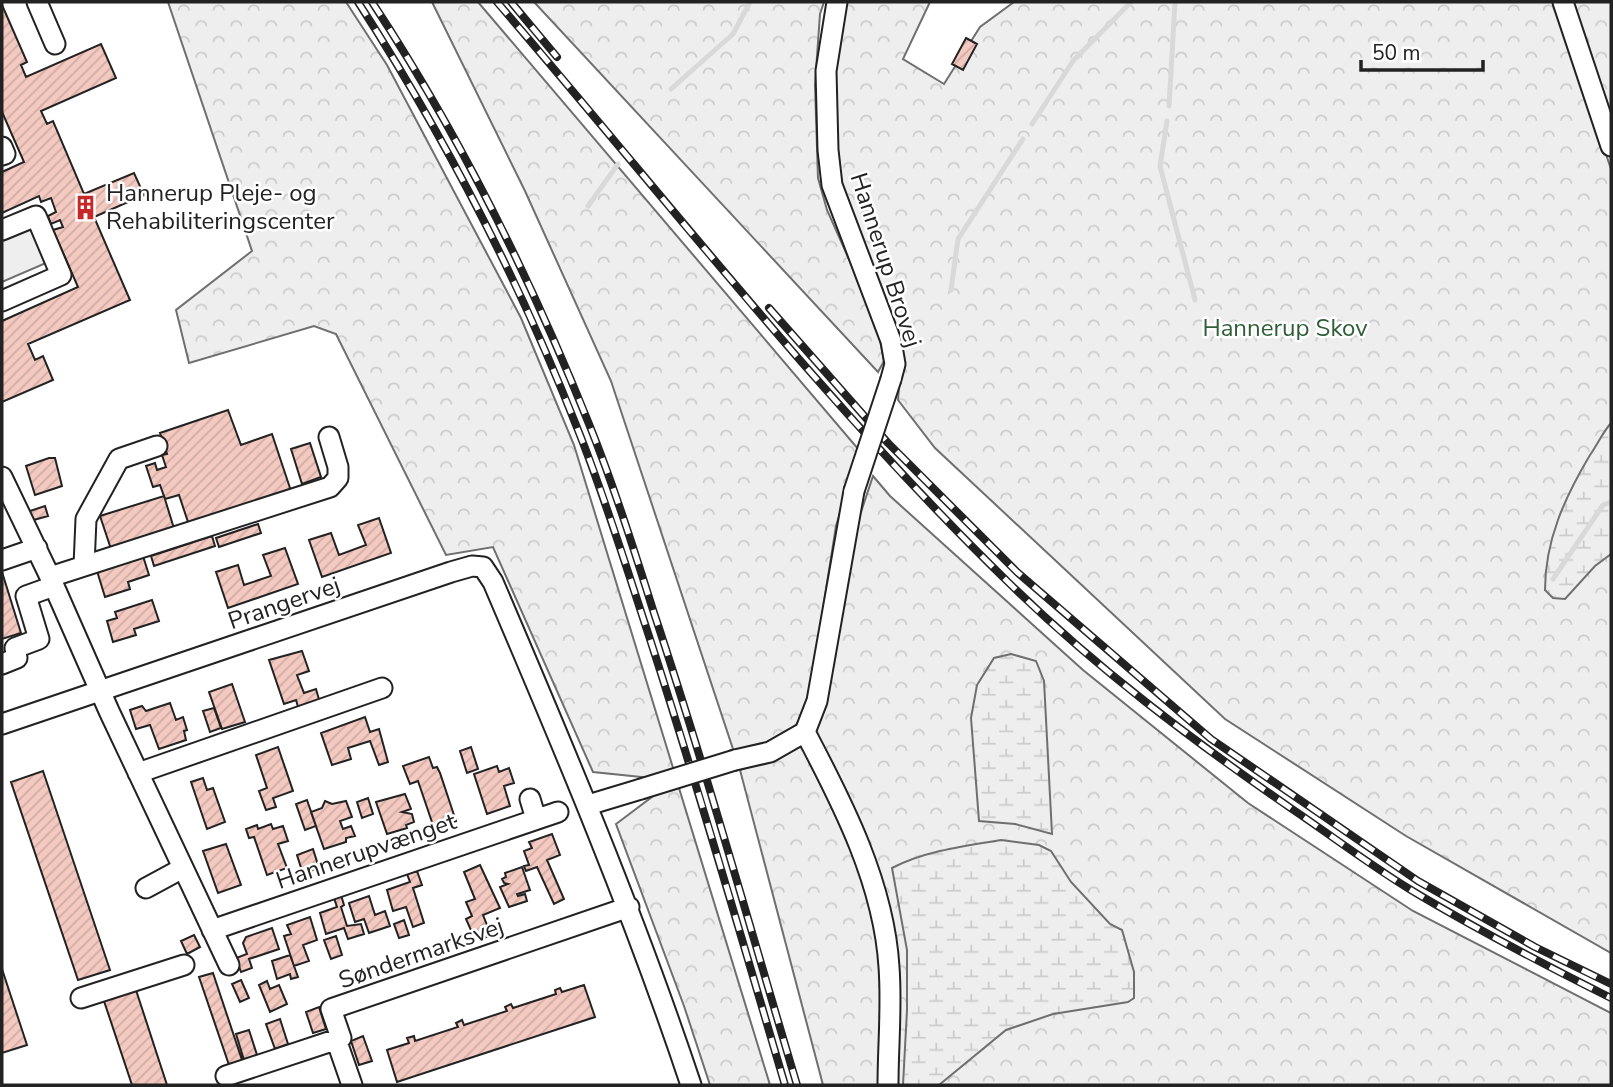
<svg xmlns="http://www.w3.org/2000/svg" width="1613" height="1087" font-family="'Nunito Sans',sans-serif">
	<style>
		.forest { fill: url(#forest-crowns); stroke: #6f6f6f; stroke-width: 2 }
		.wetland { fill: url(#wetland-marsh); stroke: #6f6f6f; stroke-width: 2 }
		.park { fill: #eee; stroke: #6f6f6f; stroke-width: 2 }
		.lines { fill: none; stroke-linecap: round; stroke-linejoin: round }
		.stream { stroke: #d9d9d9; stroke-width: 5 }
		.building { fill: url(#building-hatch); stroke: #222; stroke-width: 2 }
		.minor-casing { stroke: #222; stroke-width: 23 }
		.minor { stroke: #fff; stroke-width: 19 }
		.rail-casing { stroke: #222; stroke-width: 8 }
		.rail { stroke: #fff; stroke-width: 5; stroke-dasharray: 16; stroke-linecap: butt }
		.minor-bridge-casing { stroke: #222; stroke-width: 23; stroke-linecap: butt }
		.minor-bridge { stroke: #fff; stroke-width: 19 }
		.labels { text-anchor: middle; stroke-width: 5; stroke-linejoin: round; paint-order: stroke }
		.poi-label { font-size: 24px; fill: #222; stroke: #fff; text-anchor: start }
		.street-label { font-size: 24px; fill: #222; stroke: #fff }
		.park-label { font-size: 24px; fill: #2f5e38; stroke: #fff }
	</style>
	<defs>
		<pattern id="forest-crowns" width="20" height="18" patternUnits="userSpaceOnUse" patternTransform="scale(1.75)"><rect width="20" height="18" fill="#eee"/><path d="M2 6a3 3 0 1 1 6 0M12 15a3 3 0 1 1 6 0" fill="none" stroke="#ccc"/></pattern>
		<pattern id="wetland-marsh" width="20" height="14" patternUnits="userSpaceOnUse" patternTransform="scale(1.75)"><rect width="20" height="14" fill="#eee"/><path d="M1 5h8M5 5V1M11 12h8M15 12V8" fill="none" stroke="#ccc"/></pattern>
		<pattern id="building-hatch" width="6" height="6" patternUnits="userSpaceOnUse" patternTransform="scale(1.75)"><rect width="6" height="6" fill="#f3c9c0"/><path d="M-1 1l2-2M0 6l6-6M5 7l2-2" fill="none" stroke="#d0aca5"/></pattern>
	</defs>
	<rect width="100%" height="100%" fill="#fff"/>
	<!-- forest -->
	<path class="forest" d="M168,2H346L387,65L521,318L574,445L674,771L651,778L593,772L493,547L446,555L336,334L314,326L189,363L176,310L252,251Z
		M432,2H478L859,450L836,526L809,698C794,743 776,742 734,752L611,381L525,191Z
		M534,2H824L820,14L815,85L818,178L827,210L864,293L880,340L884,361L878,372Z
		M844,2H930L903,59L944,84L980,27L1014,2H1554L1611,169V953L1406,836L1225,719L935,448L898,400L902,354L839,186L834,97L836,52Z
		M1568,2H1611V126Z
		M873,476L890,496L1083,670L1248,803L1413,911L1611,1013V1085H823L740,770L776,757L818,725L829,683L855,530Z
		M679,787V788L770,1085H710L684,1006L616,824L656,794Z"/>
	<!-- wetland -->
	<path class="wetland" d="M1611,423V554L1595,566L1565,599L1553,598L1545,590C1545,540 1565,497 1590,455C1597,445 1603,432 1611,423Z
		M1011,654L1036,661L1044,681L1052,834L1015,824L979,821L971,718L977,685L994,658Z
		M1001,840L1039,845L1051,851L1071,882L1110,924L1122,930L1134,972V998L1128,1002L1053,1014L1006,1030L939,1085H903L907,1010V950L892,868C925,851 964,846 1001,840Z"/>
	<!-- park -->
	<path class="park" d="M31,227L46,263L2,282V240Z"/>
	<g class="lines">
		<!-- stream -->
		<path class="stream" d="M671,89L733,34L750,2
			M1169,106L1175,2
			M1167,121L1160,166L1195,300
			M1032,124L1073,61L1131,2
			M588,206L618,164
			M951,290L958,239L1023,139
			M1553,579L1603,505L1611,502"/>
	</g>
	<!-- building -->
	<path class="building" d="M2,5L27,62L21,65L26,77L101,44L116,78L41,111L47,124L53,121L84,194L134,173L144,195L94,217L130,300L28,344L35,360L43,356L53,380L2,402V321L78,287L53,230L63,227L60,220L51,224L48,216L56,212L51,198L41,202L39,196L2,213V172L24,162L2,112Z
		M966,38L977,44L963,70L952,64Z
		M228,410L241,445L272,434L292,494L190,528L179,495L165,499L160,485L153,487L146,466L155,463L157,470L166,467L162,455L167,454L160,433Z
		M310,443L321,477L302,484L291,449Z
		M49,458H55L62,486L35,495L26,466Z
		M164,496L176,535L113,555L100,516Z
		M45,506L48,516L30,521L27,512Z
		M379,518L391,553L322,577L309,540L331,533L339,555L366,545L358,525Z
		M258,524L261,533L219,547L216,538Z
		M212,536L215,546L154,566L151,556Z
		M285,548L298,584L228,608L216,572L238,565L244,585L271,576L263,555Z
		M143,556L149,575L128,582L130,589L105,597L97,571Z
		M2,572L21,633L2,639Z
		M152,600L159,621L134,629L136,635L113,642L107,621L117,618L115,612Z
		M302,651L309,671L297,675L304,693L316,689L320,703L299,710L296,700L284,704L269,660Z
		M232,684L245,722L222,729L209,692Z
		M170,703L176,720L183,717L187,730L184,731L186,740L159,749L150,725L136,729L130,710L142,706L146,711Z
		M214,708L221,728L210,732L203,711Z
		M365,717L370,732L379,729L388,762L379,765L370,741L348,748L351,759L332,765L321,733Z
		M278,747L293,791L273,798L276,807L266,810L259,791L267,788L256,755Z
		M471,747L478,769L467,773L460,751Z
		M429,757L433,768L437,767L440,773L456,821L434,828L418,781L410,784L403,766Z
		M497,766L499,772L509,768L514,783L504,786L510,806L487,814L474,774Z
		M43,771L110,970L78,980L11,782Z
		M203,778L207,790L213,788L225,822L207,829L191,782Z
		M405,794L411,809L402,812L412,814L414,822L406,825L407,828L387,834L376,802Z
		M368,798L373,814L362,818L357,802Z
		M307,800L316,826L305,830L296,804Z
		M325,801L332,804L346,801L352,817L340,821L343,829L351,826L355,836L346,838V842L324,849L311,812L322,808Z
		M271,824L273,829L283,826L288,841L278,844L287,868L267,875L254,837L249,838L246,829L257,825L258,829Z
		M552,834L560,855L547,860L564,899L554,904L537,867L526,871L524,866L529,865L524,851L532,848L529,842Z
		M226,844L241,885L218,893L203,851Z
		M313,849L319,868L303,874L297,855Z
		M480,865L500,908L483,915L491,935L482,939L480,935L474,937L466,919L472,916L466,902L475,899L464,872Z
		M522,867L530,890L517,894L518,896L525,894L527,901L509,907L500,887L508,884L504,883L502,879L506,877L505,873Z
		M417,871L422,885L413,888L424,923L413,927L406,907L393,911L387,890L410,882L407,874Z
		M341,895L344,905L341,907L347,926L361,924L364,934L348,939L344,928L326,934L320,913L337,907L334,898Z
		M369,896L375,915L385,911L390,926L369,933L364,919L355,922L349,903Z
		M310,917L317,940L303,945L309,961L294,966L284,936L291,934L287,925Z
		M404,920L409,935L399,938L394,924Z
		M272,928L279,949L249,959L252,968L241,972L236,958L247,954L243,943L246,937Z
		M194,935L200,947L187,954L181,941Z
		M336,936L342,955L331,959L324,940Z
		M290,955L298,977L291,979L290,974L277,979L272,961Z
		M2,969L27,1045L2,1053Z
		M213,973L242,1060L229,1065L199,977Z
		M241,980L249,998L240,1002L232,984Z
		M267,981L270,989L279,985L287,1004L270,1012L259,985Z
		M584,985L595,1017L397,1082L387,1050L409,1043L407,1038L414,1036L415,1041L458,1027L456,1023L462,1020L464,1025L507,1011L505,1007L511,1004L513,1008L556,994L555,990L560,988L562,992Z
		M135,987L167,1085H132L103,998Z
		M319,1007L326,1029L313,1033L306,1012Z
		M280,1019L288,1044L275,1049L266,1024Z
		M249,1030L257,1055L244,1060L236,1034Z
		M363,1036L372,1061L359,1065L351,1041Z"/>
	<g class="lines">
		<defs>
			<path id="minor" d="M37,2L55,44
				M837,2L826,71L828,150L832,185L891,341L895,364L891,379
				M1563,2L1611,146
				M2,147L5,154L2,155
				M2,230L36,216L61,275L2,301
				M2,477L50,577L109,711L229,965
				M2,560L37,548
				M84,566L86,519L119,459L157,446
				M50,577L330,487L338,478V467L329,437
				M2,664L17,658L15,648L39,639L26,596L54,586
				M2,724L451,572L472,566L483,567L493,582C564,748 634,914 691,1085
				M805,732C843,804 884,884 889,967C892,1006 888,1046 888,1085
				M735,760L770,752L805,732L817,701L854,491
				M138,773L382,688
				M530,799L536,819
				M588,805L641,789
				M146,888L183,868
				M212,930L558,812
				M81,998L184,965
				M336,1039L352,1085
				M226,1076L341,1038L331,1009L629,907"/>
		</defs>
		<!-- minor casing -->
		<use href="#minor" class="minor-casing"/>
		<!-- minor -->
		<use href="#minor" class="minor"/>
		<defs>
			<path id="rail" d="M358,2C445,137 519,280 578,430C604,495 625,563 647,630C696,780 740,933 785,1085
				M372,2C459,134 530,277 589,424C614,486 634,550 654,613C706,769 750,928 797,1085
				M497,2C665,197 823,402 1008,582C1095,667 1192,740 1292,809C1332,836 1370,865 1411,890C1476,929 1543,964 1611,998
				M511,2L557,57
				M769,308L888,443L1017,572L1211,739L1418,881L1535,947L1611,984"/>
		</defs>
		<!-- rail casing -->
		<use href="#rail" class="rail-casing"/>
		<!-- rail -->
		<use href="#rail" class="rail"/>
		<defs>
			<path id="minor-bridge" d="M854,491L891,379
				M641,789L735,760"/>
		</defs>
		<!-- minor-bridge casing -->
		<use href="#minor-bridge" class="minor-bridge-casing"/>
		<!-- minor-bridge -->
		<use href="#minor-bridge" class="minor-bridge"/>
	</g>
	<!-- icons -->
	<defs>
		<symbol id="building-bare" viewBox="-9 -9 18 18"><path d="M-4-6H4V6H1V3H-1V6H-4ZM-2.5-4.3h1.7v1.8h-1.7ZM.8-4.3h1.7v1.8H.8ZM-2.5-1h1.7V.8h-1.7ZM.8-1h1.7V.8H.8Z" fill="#c62828" stroke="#fff" stroke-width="2.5" paint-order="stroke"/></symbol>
	</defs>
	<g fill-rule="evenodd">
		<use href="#building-bare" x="68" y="190" width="35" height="35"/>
	</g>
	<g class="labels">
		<!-- poi labels -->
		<g class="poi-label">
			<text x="106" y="201">Hannerup Pleje- og<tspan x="106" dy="28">Rehabiliteringscenter</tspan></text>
		</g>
		<!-- street labels -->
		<g class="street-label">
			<text transform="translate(886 260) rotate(72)" y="8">Hannerup Brovej</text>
			<text transform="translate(284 603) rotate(-19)" y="8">Prangervej</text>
			<text transform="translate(366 851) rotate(-19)" y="8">Hannerupvænget</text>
			<text transform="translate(421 953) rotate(-19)" y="8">Søndermarksvej</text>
		</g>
		<!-- park labels -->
		<g class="park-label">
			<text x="1285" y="336">Hannerup Skov</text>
		</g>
	</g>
	<!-- border -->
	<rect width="1613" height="1087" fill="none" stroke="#222222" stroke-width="7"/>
	<!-- scale -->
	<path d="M1361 60v10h122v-10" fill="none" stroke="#222222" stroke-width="3.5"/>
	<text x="1372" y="60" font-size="21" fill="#222222" stroke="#ffffff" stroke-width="5" paint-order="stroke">50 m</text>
</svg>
